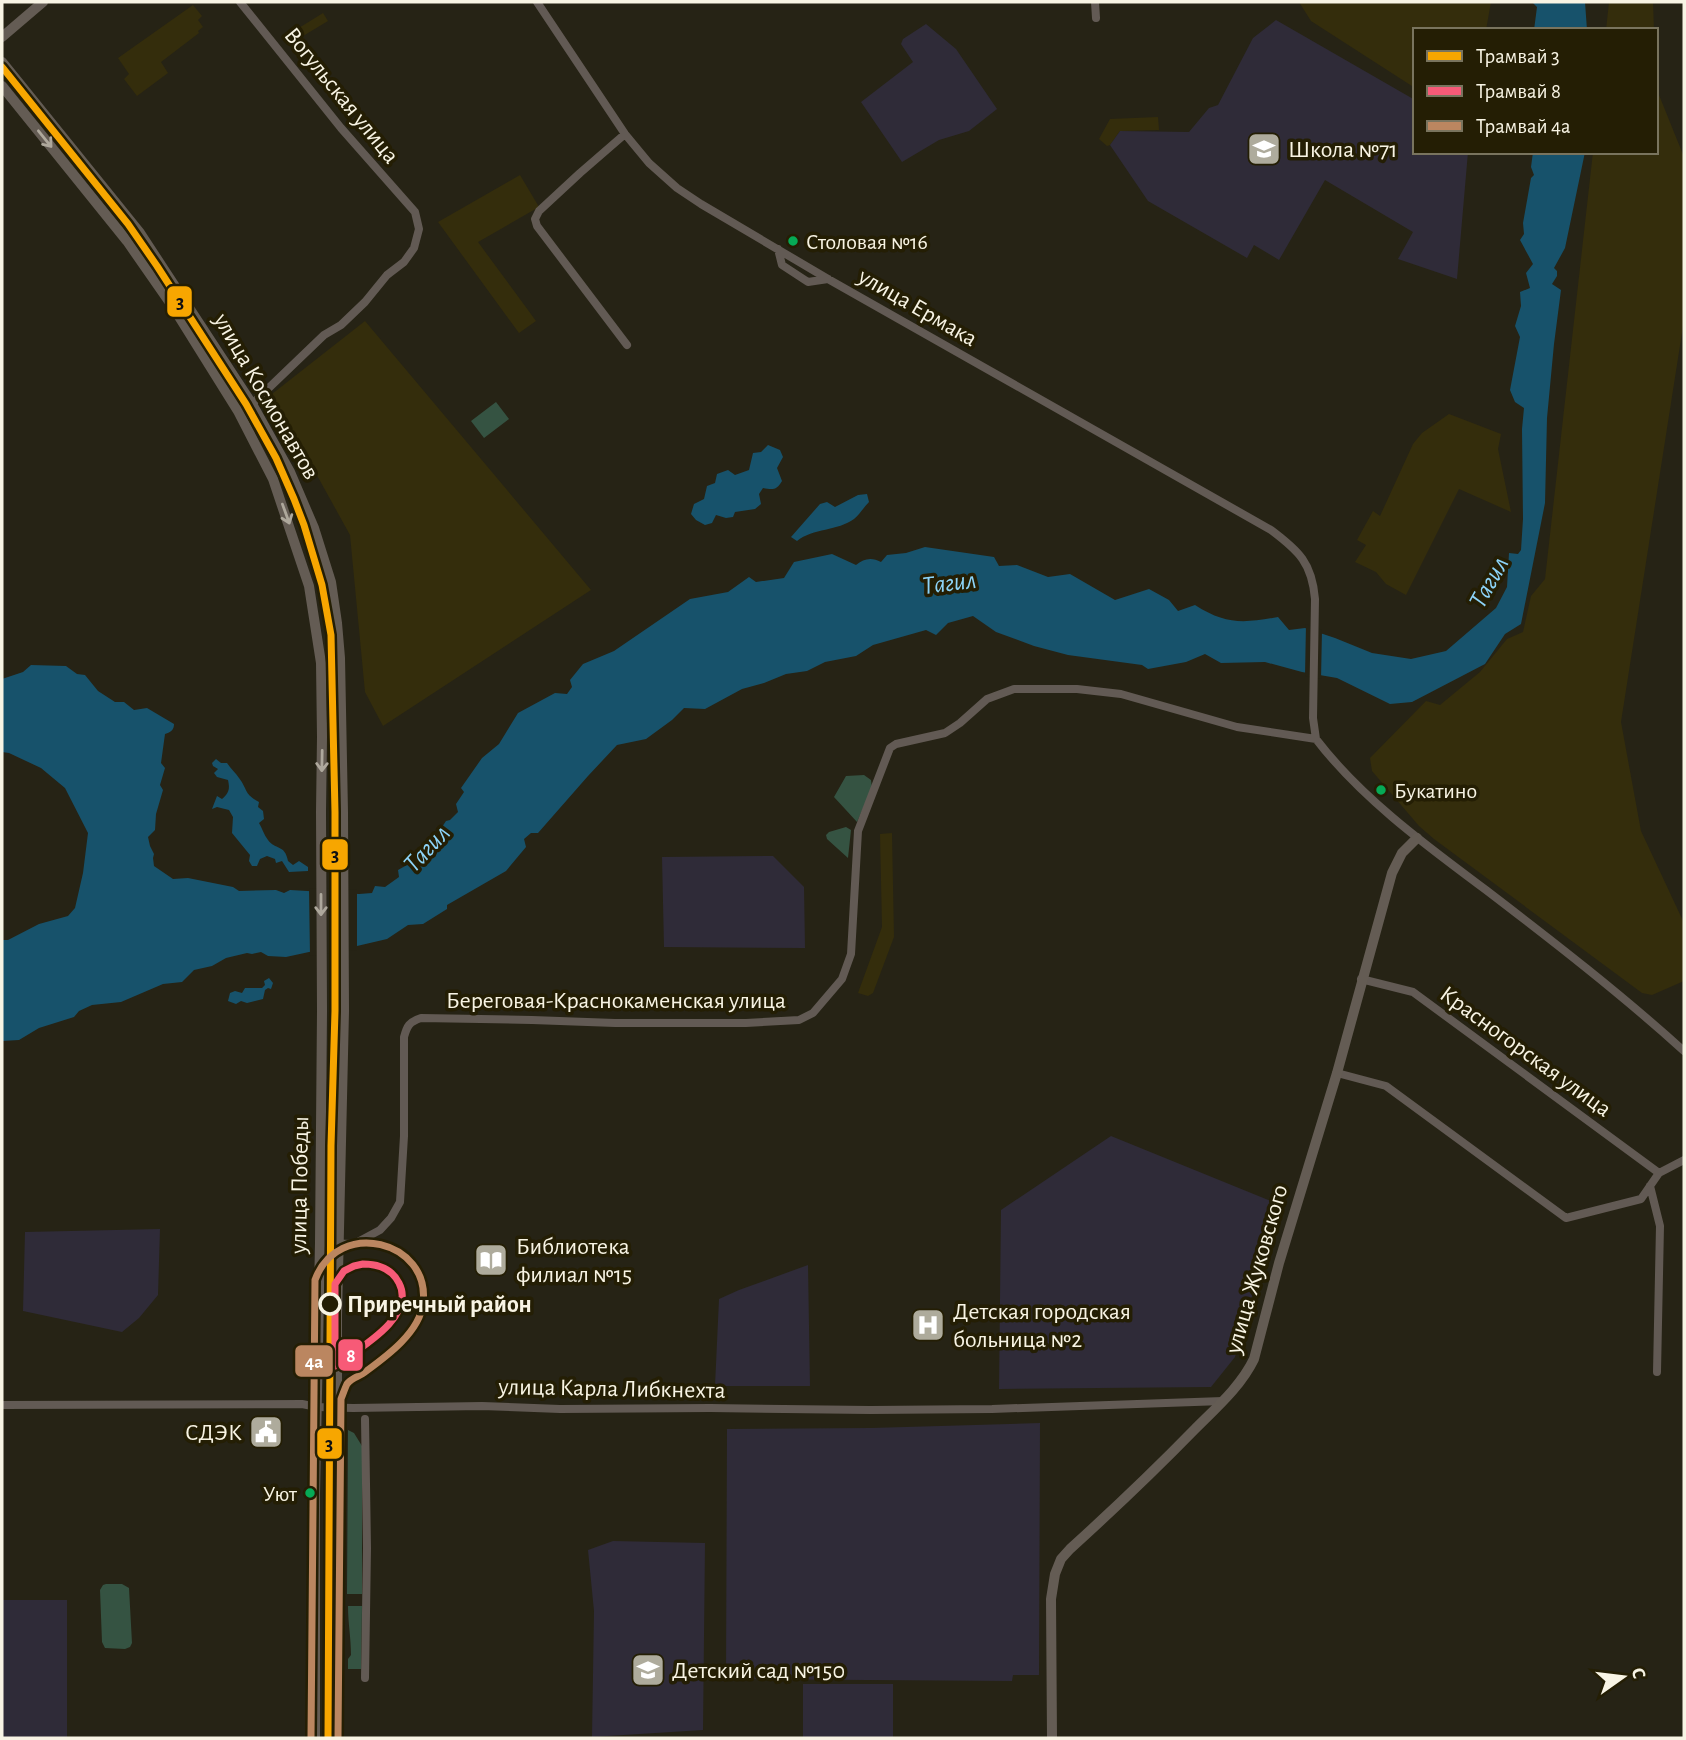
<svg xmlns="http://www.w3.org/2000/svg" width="1686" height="1740" font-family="'Alegreya Sans',sans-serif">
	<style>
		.built { fill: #342d0c }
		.education { fill: #2f2b38 }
		.green { fill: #355342 }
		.water { fill: #17526b }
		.pier { fill: #262315 }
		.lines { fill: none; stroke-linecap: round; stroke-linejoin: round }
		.street { stroke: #625a54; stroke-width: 8 }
		.secondary { stroke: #645c54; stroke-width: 10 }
		.tram-1-casing { stroke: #241e04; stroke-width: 12 }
		.tram-2-casing { stroke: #241e04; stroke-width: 12 }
		.tram-3-casing { stroke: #241e04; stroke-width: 12 }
		.tram-1 { stroke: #f7a600; stroke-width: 7 }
		.tram-2 { stroke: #f75a77; stroke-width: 7 }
		.tram-3 { stroke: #bb8660; stroke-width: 7 }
		.oneway { stroke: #aea89c }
		.bus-dot { fill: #06aa56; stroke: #241e04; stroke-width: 2.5 }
		.stop-dot { fill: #241e04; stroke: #f8f4e4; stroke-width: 3.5 }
		.labels { text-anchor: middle; stroke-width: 7; stroke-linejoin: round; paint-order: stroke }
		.bus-label { font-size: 22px; fill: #f8f4e4; stroke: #241e04; text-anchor: start }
		.street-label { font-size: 24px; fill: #f8f4e4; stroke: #241e04 }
		.poi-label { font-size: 24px; fill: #f8f4e4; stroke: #241e04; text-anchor: start }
		.stop-label { font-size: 24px; font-weight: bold; fill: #f8f4e4; stroke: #241e04; text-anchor: start }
		.water-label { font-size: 26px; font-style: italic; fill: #8dd4f8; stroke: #241e04 }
		.line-badge { stroke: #241e04; stroke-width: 2.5 }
		.badge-label { font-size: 19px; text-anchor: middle; font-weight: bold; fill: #fff }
		.pale-badge-label { font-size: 19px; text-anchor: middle; font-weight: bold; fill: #111 }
	</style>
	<rect width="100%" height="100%" fill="#262315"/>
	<!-- built -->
	<path class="built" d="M1299,2H1491L1486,30H1415V88L1311,21Z
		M1609,2H1653L1654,30H1606Z
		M193,5L202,16L198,20L203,27L198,31L199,33L161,62L168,73L137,96L124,79L129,74L118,58Z
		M323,13L328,21L298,39L294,31Z
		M1656,82L1657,90L1684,157V320L1621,722L1641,831L1684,923V981L1652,995L1642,993L1434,839L1419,826L1372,771L1370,758L1426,701L1440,705L1480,672L1507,639L1523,632L1531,596L1545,579L1593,152H1656Z
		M1158,117L1159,130L1120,131L1110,145L1107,146L1099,139L1110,119Z
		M520,175L539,207L478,242L536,321L519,333L438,222Z
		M365,321L591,590L383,726L365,692L350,535L272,394Z
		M1449,414L1501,434L1498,449L1511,512L1459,489L1406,595L1386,584L1376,572L1355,562L1366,545L1357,540L1373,511L1380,516L1413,444L1422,433Z
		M892,833L894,937L873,993L868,996L858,993L882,927L880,834Z"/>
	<!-- education -->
	<path class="education" d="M1276,20L1415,100V152H1468L1457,279L1398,259L1413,232L1325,180L1279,260L1254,245L1247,258L1148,201L1110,145L1120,131L1189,132L1209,108L1218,105L1253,38Z
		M926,24L956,49L997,109L969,131L939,140L902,162L861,102L913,62L901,44L903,39Z
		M773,856L804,887L805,948L664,947L662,857Z
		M1111,1136L1278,1204L1235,1357L1211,1387L999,1389L1001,1210Z
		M160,1229L158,1295L139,1318L122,1332L23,1311L25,1232Z
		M808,1265L810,1386H715L719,1299L739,1290Z
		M1040,1423L1039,1675H1013L1012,1681L726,1679L727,1429L871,1428Z
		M613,1541L705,1543L703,1730L592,1737L594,1611L588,1550Z
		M2,1600H67V1738H2Z
		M803,1684H893V1738H803Z"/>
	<!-- green -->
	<path class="green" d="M496,402L509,419L484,438L471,421Z
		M864,775L871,780L872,788L857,822L834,797L846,776Z
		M846,827L851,830L848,858L827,839L826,835L829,832Z
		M348,1430L354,1433L362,1446V1594H347Z
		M106,1584H122L129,1588L132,1643L130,1647L125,1649L105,1648L102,1642L100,1590L103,1585Z
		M348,1606H362L361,1669H348V1659L351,1655C351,1638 348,1623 348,1606Z"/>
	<!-- water -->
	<path class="water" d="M1532,2H1585L1587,30H1534L1537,7Z
		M1533,152H1585L1565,248L1554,268L1557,271V276L1552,284L1561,290L1554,344L1547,418L1545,503L1521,624L1505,634L1485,664L1412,702L1390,704L1337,678L1302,672L1265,662L1221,663L1205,654L1186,662L1148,669L1142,665L1068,655L1034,646L996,632L973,616L948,623L936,635L926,630L873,645L856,656L825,662L807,671L786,674L764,683L742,689L705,709L684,708L672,720L646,739L617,745L588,776L538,833H531L524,839L526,847L506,871L447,905V909L423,924L408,925L387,939L357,946L309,952L286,957L268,956L261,952L252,954L247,953L226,958L212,966L194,970L182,982L163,984L121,1002L92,1005L79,1011L74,1017L39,1028L19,1040L2,1041V940H8L39,924L68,916L75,908L83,873L88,833L65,788L41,768L9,753L2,752V679L23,672L31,665L66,666L77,674L85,675L98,691L115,702H124L134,710L147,708L174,724C174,730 171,732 165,734L161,763L165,768L160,785L163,790L156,814L155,830L148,837L150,846L154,854L153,858L154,866L173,879L188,878L233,887L239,891L276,890L284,893L290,890L359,894L372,893L375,886L385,887L399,877L398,870L407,865L415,868L421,865L423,859L419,857L444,835L442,827L446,821L450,820L458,812L456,804L464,792L461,788L482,758L499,744L518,713L555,693L567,694L572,687L570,680L583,664L614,651L690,599L728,592L749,577L756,582L784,578L794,562L832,554L856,565C864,558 872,557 881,562L887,555L906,553L925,547L994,557L999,566L1017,565L1048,577L1070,574L1115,600L1149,589L1169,600L1178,611L1195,605C1226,625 1244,623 1278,617L1289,630L1305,628L1335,638L1372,653L1411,659L1446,651L1496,608L1507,587L1509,553L1518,554L1521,550L1523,519L1522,429L1524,408L1515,402L1510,390L1520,337L1515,326L1521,306L1520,292L1530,288L1526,273L1533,264L1520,240L1524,234L1523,223L1531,178L1534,175L1531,167Z
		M768,445L780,450L783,457L777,468L782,481C777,490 773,490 763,488L759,494L761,504L755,509L735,512L733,517L726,518L716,515L712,523L705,525L696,520L691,514L694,504L704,499L707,486L715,483L717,474L728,470L735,475L749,470L753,453L761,452Z
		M867,494L869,502C864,507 860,514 854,519C838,531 813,528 797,541L791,537L820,504L827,502L835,507L858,495Z
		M216,759L221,763H227C231,769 236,773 239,778C248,790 244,794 259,802L258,807L263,811L264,819L259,823C262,828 264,835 268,840C275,850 285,844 288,861L293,865L299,861L308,867V871L289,872L282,861L276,863L275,859L267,856L260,859L257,866H252L249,861L250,855L232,833L233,817L229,810L217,807L212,809L217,796L222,799C229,793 230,789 228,780L217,777L214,773L218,769L213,766L212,763Z
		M269,978L273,983L271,989L268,988L265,990L263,999L247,1003L241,1001L236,1004L228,1001L230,993L235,991L242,993L245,988H262L265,985L264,981Z"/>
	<!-- pier -->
	<path class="pier" d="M1306,624L1322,630L1321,679L1305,676Z
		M309,888L357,890V950L310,956Z"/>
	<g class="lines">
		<!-- street -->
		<path class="street" d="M537,2L625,134L649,163L677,188L701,204L828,279L1271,530C1299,551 1312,563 1315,599L1313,718L1316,739
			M1095,2L1096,18
			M625,134L580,173L539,211L535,219L537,226L627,345
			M778,249L782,265L808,282L828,279
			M238,411L252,404L324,335L341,325L365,302L387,275L404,262L414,248L419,229L415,212L341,128L240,2
			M1361,979L1413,992L1659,1173
			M1337,1073L1386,1086L1566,1218L1641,1199L1659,1173L1684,1160
			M1650,1186L1660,1226L1657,1372
			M320,1243L354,1244L380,1230L391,1218L400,1202L404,1136V1037C407,1026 409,1022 421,1018L532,1020L615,1023H746L799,1020L813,1013L842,979L851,954L858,831L890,748L896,744L945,733L960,723L987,699L1014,689H1077L1121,694L1237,727L1316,739C1361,798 1427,846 1486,890C1554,942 1621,994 1684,1051
			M2,1405L302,1404L317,1407L353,1408L482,1406L560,1409L710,1408L870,1410L992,1409L1223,1401
			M365,1678L367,1548L365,1419"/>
		<!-- secondary -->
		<path class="secondary" d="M2,37L43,2
			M2,62L140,233L252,404L290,472L314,528L331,582L337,623L340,658L343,812L344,1011L337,1316V1391L333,1596L332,1738
			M2,86L127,241L175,310L238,411L273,479L309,586L321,663L322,737L321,812L322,1011L320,1243L315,1494V1738
			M1052,1738L1051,1599L1055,1574L1061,1559L1070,1549C1113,1510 1155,1470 1195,1429C1217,1407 1241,1386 1254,1359L1279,1263L1337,1073L1392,873L1402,853L1417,838"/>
		<defs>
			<path id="tram-1" d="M2,67L128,224L157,266L246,404L276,458L294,499L304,525L322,585L331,635L335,812V1011L331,1146L328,1738"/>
			<path id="tram-2" d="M363,1264C378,1264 392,1269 399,1283C417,1318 356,1350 335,1366V1284L344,1271L354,1266Z"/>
			<path id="tram-3" d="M311,1738L315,1280C338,1217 431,1241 423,1303C420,1332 387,1356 365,1372C360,1376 351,1378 347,1384C345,1388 343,1394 341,1399L338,1738"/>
		</defs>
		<!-- tram-1 casing -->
		<use href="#tram-1" class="tram-1-casing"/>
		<!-- tram-2 casing -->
		<use href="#tram-2" class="tram-2-casing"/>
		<!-- tram-3 casing -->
		<use href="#tram-3" class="tram-3-casing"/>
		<!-- tram-1 -->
		<use href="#tram-1" class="tram-1"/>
		<!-- tram-2 -->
		<use href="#tram-2" class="tram-2"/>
		<!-- tram-3 -->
		<use href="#tram-3" class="tram-3"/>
	</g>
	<!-- one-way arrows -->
	<defs><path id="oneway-shaft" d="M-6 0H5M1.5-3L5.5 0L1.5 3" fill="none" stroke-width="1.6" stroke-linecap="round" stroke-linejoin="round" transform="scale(1.75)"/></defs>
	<g class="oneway">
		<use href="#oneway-shaft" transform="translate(45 139) rotate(51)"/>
		<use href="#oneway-shaft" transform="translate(286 514) rotate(70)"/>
		<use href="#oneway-shaft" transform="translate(322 761) rotate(91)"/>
		<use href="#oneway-shaft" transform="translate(321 905) rotate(90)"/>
	</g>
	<!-- icons -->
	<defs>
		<symbol id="school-square" viewBox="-11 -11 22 22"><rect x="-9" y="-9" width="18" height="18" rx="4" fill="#aeab9c" stroke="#241e04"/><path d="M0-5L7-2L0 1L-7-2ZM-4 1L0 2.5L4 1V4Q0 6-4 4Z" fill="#fff"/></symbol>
		<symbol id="library-square" viewBox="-11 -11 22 22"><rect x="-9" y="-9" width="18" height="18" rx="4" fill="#aeab9c" stroke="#241e04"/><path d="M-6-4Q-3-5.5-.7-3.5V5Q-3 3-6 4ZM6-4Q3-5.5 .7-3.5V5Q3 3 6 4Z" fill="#fff"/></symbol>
		<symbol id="hospital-square" viewBox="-11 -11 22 22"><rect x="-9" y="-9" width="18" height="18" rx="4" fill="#aeab9c" stroke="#241e04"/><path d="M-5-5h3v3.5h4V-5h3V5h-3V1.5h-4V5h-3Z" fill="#fff"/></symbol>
		<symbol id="civic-square" viewBox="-11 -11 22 22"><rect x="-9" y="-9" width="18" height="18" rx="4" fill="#aeab9c" stroke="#241e04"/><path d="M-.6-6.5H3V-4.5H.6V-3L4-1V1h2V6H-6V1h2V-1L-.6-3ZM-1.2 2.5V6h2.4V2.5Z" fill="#fff"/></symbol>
	</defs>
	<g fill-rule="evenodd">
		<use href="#school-square" x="1245" y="130" width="38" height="38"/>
		<use href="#library-square" x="472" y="1241" width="38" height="38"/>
		<use href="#hospital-square" x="909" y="1306" width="38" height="38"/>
		<use href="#civic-square" x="247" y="1413" width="38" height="38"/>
		<use href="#school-square" x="629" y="1651" width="38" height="38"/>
	</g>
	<!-- markers -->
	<g class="bus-dot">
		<circle cx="793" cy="241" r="6"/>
		<circle cx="1381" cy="790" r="6"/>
		<circle cx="310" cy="1493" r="6"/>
	</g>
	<circle class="stop-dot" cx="330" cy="1304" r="10"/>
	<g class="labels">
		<!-- bus labels -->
		<g class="bus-label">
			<text x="806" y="249">Столовая №16</text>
			<text x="1394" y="798">Букатино</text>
			<text x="297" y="1501" text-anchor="end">Уют</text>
		</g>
		<!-- street labels -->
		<g class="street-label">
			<text transform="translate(342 95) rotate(51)" y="8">Вогульская улица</text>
			<text transform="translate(918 307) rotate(30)" y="8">улица Ермака</text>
			<text transform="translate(267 396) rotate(60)" y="8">улица Космонавтов</text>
			<text x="616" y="1008">Береговая-Краснокаменская улица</text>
			<text transform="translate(1526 1051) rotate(36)" y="8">Красногорская улица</text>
			<text transform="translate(299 1185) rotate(-89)" y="8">улица Победы</text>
			<text transform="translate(1256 1269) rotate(-74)" y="8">улица Жуковского</text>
			<text transform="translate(612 1388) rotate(1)" y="8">улица Карла Либкнехта</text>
		</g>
		<!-- poi labels -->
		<g class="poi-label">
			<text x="1288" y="157">Школа №71</text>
			<text x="516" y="1254">Библиотека<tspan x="516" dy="28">филиал №15</tspan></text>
			<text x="953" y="1319">Детская городская<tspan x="953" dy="28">больница №2</tspan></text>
			<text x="242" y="1440" text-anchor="end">СДЭК</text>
			<text x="672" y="1678">Детский сад №150</text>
		</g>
		<!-- stop labels -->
		<g class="stop-label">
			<text x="347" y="1312">Приречный район</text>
		</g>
		<!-- water labels -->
		<g class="water-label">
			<text transform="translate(949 582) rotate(-7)" y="9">Тагил</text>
			<text transform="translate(1488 582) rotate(-61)" y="9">Тагил</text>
			<text transform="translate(426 848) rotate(-47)" y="9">Тагил</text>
		</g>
	</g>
	<g class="line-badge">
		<rect x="166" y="285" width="27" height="33" rx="7" fill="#f7a600"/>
		<rect x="321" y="838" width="28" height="33" rx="7" fill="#f7a600"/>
		<rect x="337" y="1338" width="27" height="34" rx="7" fill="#f75a77"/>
		<rect x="294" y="1344" width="40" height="34" rx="7" fill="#bb8660"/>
		<rect x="316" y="1427" width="27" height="33" rx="7" fill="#f7a600"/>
	</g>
	<g class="badge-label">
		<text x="351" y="1362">8</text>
		<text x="314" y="1368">4а</text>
	</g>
	<g class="pale-badge-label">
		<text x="180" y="308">3</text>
		<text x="335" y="861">3</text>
		<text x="329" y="1450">3</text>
	</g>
	<!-- border -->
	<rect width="1686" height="1740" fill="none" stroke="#f8f4e4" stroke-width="7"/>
	<!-- legend -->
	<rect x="1413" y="28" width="245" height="126" fill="#241e04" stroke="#79745e" stroke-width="2"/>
	<rect x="1427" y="51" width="35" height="10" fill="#f7a600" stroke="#79745e" stroke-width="2"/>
	<text x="1476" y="63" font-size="21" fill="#f8f4e4">Трамвай 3</text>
	<rect x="1427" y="86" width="35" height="10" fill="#f75a77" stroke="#79745e" stroke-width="2"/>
	<text x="1476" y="98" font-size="21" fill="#f8f4e4">Трамвай 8</text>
	<rect x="1427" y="121" width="35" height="10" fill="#bb8660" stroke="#79745e" stroke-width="2"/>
	<text x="1476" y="133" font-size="21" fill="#f8f4e4">Трамвай 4а</text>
	<!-- north arrow -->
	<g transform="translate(1623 1677) rotate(76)" stroke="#241e04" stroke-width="5" paint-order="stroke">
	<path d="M0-5L12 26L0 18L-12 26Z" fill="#f8f4e4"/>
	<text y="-10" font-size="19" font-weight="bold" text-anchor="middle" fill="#f8f4e4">С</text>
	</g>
</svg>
